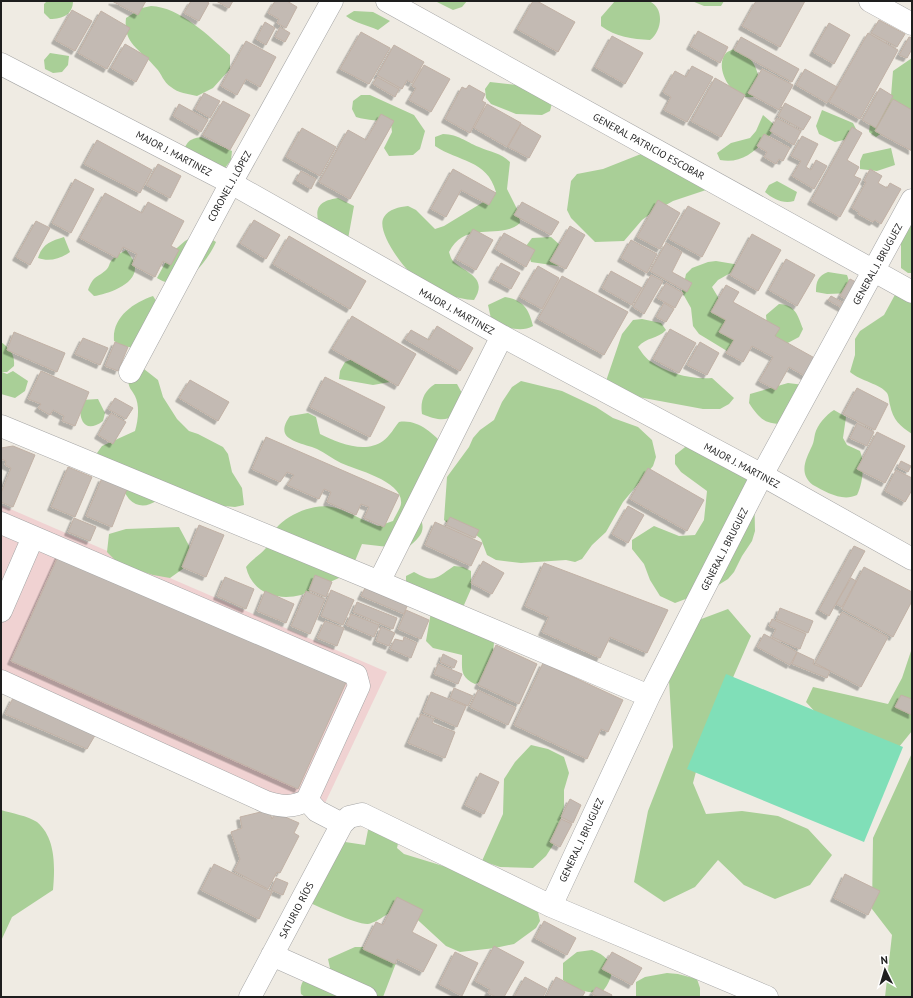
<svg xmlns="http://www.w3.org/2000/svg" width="913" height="998" font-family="'PT Sans',sans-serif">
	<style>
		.commercial { fill: #f0d2d2 }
		.forest { fill: #a9cf97 }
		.pitch { fill: #80dfb8 }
		.building { fill: #c3bab3; stroke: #c1b1a5; filter: url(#shadow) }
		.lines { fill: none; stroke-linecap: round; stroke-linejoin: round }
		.minor-casing { stroke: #a5a5a5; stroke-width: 23 }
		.minor { stroke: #fff; stroke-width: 22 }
		.labels { text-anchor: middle; stroke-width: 4; stroke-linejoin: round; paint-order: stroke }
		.street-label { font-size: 10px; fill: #1e1e1e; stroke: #fff }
	</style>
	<defs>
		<filter id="shadow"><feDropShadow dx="-3.5" dy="3.5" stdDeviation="0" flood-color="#0004"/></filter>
	</defs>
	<rect width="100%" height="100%" fill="#efebe3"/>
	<!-- commercial -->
	<path class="commercial" d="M1,505L387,672L318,818L1,691Z"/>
	<!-- forest -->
	<path class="forest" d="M47,1H73C73,14 63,19 50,19L44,13V4Z
		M435,1H467L462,7L453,10Z
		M615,1H649C665,8 662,31 650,40C632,39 616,37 601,26V17Z
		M692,1H724L721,6H704Z
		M151,6C180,7 210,37 230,55V69L213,88L197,96C188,94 178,93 171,87C163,82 162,74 156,68C141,49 123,45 126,18L142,8Z
		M354,11L373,12L390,21L378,30C367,25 355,23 346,16Z
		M734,49C756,56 759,73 761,94C735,109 712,68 726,53C728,51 732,50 734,49Z
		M50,53L69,56L68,65L62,72L53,73L45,69L44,60Z
		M912,58V110L907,109L889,128L876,137L869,132L870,124L891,96L893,71Z
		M490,82L526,86L552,103L550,111L542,115L516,114L491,104L486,98L485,89Z
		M361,95H370L414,115L425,131L420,149L413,155L389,156L384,148L392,132L391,124C380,119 368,121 356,117L352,109L353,101Z
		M822,110L853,123L857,131L852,138L835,142L819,134L816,126Z
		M763,115L777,127C761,145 746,165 720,160L717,153L731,143L750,138L756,131Z
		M443,134C460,135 464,141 479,147C490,152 501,153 510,162L507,189L519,213L520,223C500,241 466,219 449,252C450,255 451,259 453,261C465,273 489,277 474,300C458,300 427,288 415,277C404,269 375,231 384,217C389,209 399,207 408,206L416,210L435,229L444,226L490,198L496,192C487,159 458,162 435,146V137Z
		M201,137L232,151L231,160L225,168L183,154C186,142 189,139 201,137Z
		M891,148L895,165L877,171L860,169V161L863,154Z
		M646,152L706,190L673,201L650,214L642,220L624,241L595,242L571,218L567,210L571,181L577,174L603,169Z
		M777,181L797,192L794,201C783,204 773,199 765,192L769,185Z
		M338,198L354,206L348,239L321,234C316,213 312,202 338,198Z
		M912,222V273H908L901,268V241Z
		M200,232L216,242C211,254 194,278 181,282C173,285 163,282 157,278L170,254L185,241Z
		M64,237L70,252C60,259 49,262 38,258C42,244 51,241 64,237Z
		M551,237L569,253L567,262L558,266L531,262L526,246L532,238Z
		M126,250C129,254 133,259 134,263C141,283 108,294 94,296L88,290C94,274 97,279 107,269C109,267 109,264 111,261C115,256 121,253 126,250Z
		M716,261L734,264L741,267L718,280L712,287L721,302L727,328L741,337L727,351L699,334L693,326L691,308L682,292L686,274L692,268L708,262Z
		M828,272L847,275L853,293L827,294L816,292C816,281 818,276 828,272Z
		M912,290V434C900,426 893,420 890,405C889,402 889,396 887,393C881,384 860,381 850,372L855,355V339L860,331L884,315L897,291Z
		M153,296L164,313L140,349L123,346L114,341C112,317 133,303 153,296Z
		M505,297C523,300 529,309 533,326C521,333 506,327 492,323L488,305Z
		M779,304C796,305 798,316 803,329L799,337L784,345L768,341L766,315Z
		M642,319L661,323L666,330C658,339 646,337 638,347C641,351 645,358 650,361C667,373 692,380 712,378L734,398L729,404L720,409H703L622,394L605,384L622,334L633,320Z
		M1,342C10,349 15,354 14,366L7,372H2L7,374L13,371L28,381L25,391L15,398L1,394Z
		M353,359L370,366L390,382L373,385L339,379L340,371L345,362Z
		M144,369L158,380L163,397L177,419L189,431L198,434L223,447L228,454L232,472L242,488L244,505L235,507L158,500C147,507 138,508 129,499L97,453L102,446L135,431C138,421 140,406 135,396C131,388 129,390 128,379L135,373Z
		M521,381L562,391L596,407L613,418L638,427L652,440L656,457L653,466L623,502L606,532L592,545L582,559L575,562L566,560L521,563L496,560L487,555L481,539L475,534C463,534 453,529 444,520L447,477L469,447L473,438L480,430L494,420L502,402L512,387Z
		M788,383L804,385L783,424C764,424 759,418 749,403L750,394Z
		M435,384H457L468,404C451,421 444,423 422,414C420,401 424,391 435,384Z
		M98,399L105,413L103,421C83,436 77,416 82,400Z
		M834,410L846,417L843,438L847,445L860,451C865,463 863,483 857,495C842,502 826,492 813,485C798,473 806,459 812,446C814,442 814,438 815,434C817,425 826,415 834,410Z
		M308,413L316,417L320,434C338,443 365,454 383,441C390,436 394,428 399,422C418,419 432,433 445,446L414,507C427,527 426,533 406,549L362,544L350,573L301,595C277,601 252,593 246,567C252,559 260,555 266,548C272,542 273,530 279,525C293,512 318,502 336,508C351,513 364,521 378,526L393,521C395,516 400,509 401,504C404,481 356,470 341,463C333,459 325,453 317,449C301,442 272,441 290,416Z
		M689,444L729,461L754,487L755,531L752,541L742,556L734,572L728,579L712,589L675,603L660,596L650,580L644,564L632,549V540L654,526L679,536L695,535L704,520L707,491L681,472L675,464V455Z
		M179,527L194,555L184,568L170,578L153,575L119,564L107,552L109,534L126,529Z
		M454,566L463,567L471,571V589L464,605L456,607L406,585V576L414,572C435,584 436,578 454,566Z
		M728,609L751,636L702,749L693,783L706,814L742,811L778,816L808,829L832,855L810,885L775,899L744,885L718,860L695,887L664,902L634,882L648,811L673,747L669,680L696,621Z
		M431,612L488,636L494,643L490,678L475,684C460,677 462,670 462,655L433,648L426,641Z
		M912,648V731L890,758L829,727L806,702L813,687L888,704L902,678Z
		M531,745L548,749L564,757L569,773L564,790V806L555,842L546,856L533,868L500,867L482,861L503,814L504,779L515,762Z
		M912,753V997H885L892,935L872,909L873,838Z
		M1,810C11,813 28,816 37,822C56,838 55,867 53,890L12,917L1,941Z
		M369,825L399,839L397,848L404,854L466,873L531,905L538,912L540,921L536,928L514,944L495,948L460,952L446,946L408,911C389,907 383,921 368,924C358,925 314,905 304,900L332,840L365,845Z
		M355,947H368L396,963L383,997H305L301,994C298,977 315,970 330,968L328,959Z
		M592,950C614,958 617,973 603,991C587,995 575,989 563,980V963L577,952Z
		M667,973L678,974L697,979L700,988V997H636V982L645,977Z"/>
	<!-- pitch -->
	<path class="pitch" d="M726,674L903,747L864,842L687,769Z"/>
	<!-- building -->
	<path class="building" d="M112,1H146L138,15Z
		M191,1H206L209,3L199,21L184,13Z
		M216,1H233L229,8Z
		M275,1H287L297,7L286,28L277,23L279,19L268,13Z
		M533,1H537L575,22L558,52L517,29Z
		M756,1H805L780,47L742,26Z
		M72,10L92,21L75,51L55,40Z
		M101,11L130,28L107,69L78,53Z
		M879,20L905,34L897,47L871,33Z
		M265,22L275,28L266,45L256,39Z
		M829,23L850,35L834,64L813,52Z
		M280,27L290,33L285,42L275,37Z
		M698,31L728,47L720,63L690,46Z
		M361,32L390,48L369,84L340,69Z
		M868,33L898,50L860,119L829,102Z
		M612,36L643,53L625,84L595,67Z
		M741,37L799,69L792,82L734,50Z
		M909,37L912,38V49L907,58L899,55Z
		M246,41L276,57L260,87L246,79L237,95L221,86Z
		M125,44L149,58L136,82L111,68Z
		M394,45L424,62L412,83L407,80L402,89L377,75Z
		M424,65L450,79L431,112L409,100L416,88L412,86Z
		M692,66L713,77L687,122L664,110L671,97L663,92L675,71L686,77Z
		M762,69L793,85L779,110L748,93Z
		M805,69L837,87L827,103L796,85Z
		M377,77L399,89L395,97L373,84Z
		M715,78L745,95L721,137L691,121Z
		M469,85L485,94L482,101L486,103L470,133L445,119L462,87L466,89Z
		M880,88L893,96L876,128L862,120Z
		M204,93L220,101L210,118L195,109Z
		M893,99L912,110V151L875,131Z
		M223,101L250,115L230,150L203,135Z
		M785,103L811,117L803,130L778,116Z
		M179,104L208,120L201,132L173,116Z
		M487,104L521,123L507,147L474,128Z
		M381,114L394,121L350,199L319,182L348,130L366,140Z
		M777,118L801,131L794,145L770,131Z
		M521,124L541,136L529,158L508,147Z
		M852,127L862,133L847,160L859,167L854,176L861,179L840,217L811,201Z
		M302,128L336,147L320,176L286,157Z
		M764,134L790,148L783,161L779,159L776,164L764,157L767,152L757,146Z
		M802,136L818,144L806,167L811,170L816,160L827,166L814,189L792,176L801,161L791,156Z
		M97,140L152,170L140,193L84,164Z
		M158,164L181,176L170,198L146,185Z
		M453,169L496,193L489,205L461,190L446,217L431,209Z
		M870,169L882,176L878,183L887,188L890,183L901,189L881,224L875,220L873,222L858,214L859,212L852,208L866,182L864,181Z
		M301,171L316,179L311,189L296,180Z
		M75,179L94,189L71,233L52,223Z
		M105,193L142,213L148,202L184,221L171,246L179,250L171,265L163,261L155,277L132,265L137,254L123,247L117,258L80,238Z
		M658,200L680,213L660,249L637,237Z
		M522,202L559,222L551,235L514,215Z
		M688,206L720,223L702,257L669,239Z
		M254,220L280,235L266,259L240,243Z
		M36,221L50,228L30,265L16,257Z
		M570,226L585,235L566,269L550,261Z
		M473,229L493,240L476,270L456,259Z
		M504,233L535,250L526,267L495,249Z
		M752,234L781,250L758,291L730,275Z
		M289,236L366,281L350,309L273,264Z
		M631,240L657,254L647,273L621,258Z
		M666,243L682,252L672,272L692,283L687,292L650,271Z
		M786,259L815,275L797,306L769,290Z
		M501,263L520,273L511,289L492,279Z
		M538,266L559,278L542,309L520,297Z
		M611,271L642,288L632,305L602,288Z
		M651,275L663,281L644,314L633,307Z
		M562,276L628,312L604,355L538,319Z
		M850,279L856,282L846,299L840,296Z
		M666,283L683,293L675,308L657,298Z
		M726,285L739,292L733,302L780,328L775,336L820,361L810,379L789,367L776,390L759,381L773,357L752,346L743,362L726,353L734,340L719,332L726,320L711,312Z
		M831,296L844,303L842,308L828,300Z
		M664,303L674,309L666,322L656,317Z
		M352,316L416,354L398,386L332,349Z
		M437,326L473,348L460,371L405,339L411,330L429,340Z
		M670,329L696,343L679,373L653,359Z
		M14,332L65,353L57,372L7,350Z
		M83,338L108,348L100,365L75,354Z
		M115,342L128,347L118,371L105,366Z
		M700,342L719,353L707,375L687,365Z
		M41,371L89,392L75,426L62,421L64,416L53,410L50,415L38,408L41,404L28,399Z
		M325,377L385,407L370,437L310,407Z
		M190,380L229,402L218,421L179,398Z
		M857,388L888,404L875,430L843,414Z
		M115,398L133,408L126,419L108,409Z
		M111,413L126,422L113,444L98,435Z
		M857,423L874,432L867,446L850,438Z
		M877,432L905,446L885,483L857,469Z
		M266,437L399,495L384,527L364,518L369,507L361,504L356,515L327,502L331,492L324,489L319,499L287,485L294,475L287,472L280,482L252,469Z
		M13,446L35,455L13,507L1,502V493L11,468L5,465L6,461L1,459V448Z
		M901,461L911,466L908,472L898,467Z
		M68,467L92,477L75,517L51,507Z
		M648,468L704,500L687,531L630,499Z
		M896,470L912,478V490L905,502L885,491Z
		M102,478L127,489L112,527L86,516Z
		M628,506L644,515L628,543L612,534Z
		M450,517L479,530L475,538L446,525Z
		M74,518L96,527L90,541L68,532Z
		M435,522L482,543L471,566L425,545Z
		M199,525L224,535L206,577L182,567Z
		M854,546L865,551L829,616L819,610Z
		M61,550L348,678L298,789L11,661Z
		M483,561L504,573L492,594L471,583Z
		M544,563L668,610L647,653L610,637L600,658L542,632L549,617L525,606Z
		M864,567L912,592V601L893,637L842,609Z
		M315,575L332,582L326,597L309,590Z
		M225,577L254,589L246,609L217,596Z
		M851,578L856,581L842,607L836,604Z
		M365,588L407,606L404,614L361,596Z
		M331,590L354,600L343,625L321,616Z
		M265,591L294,604L286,623L257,611Z
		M306,591L325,599L310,634L291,626Z
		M357,602L397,618L393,629L353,612Z
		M780,608L813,621L808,633L776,619Z
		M406,610L429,620L421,639L398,629Z
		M842,612L888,637L861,687L815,663Z
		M351,614L379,625L374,637L346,625Z
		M772,619L806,634L800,649L772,637L776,629L769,626Z
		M325,621L344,628L337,646L317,638Z
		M381,627L395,633L389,646L376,641Z
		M764,634L797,652L790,665L757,647Z
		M404,637L417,643L411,658L390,649L395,639L403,641Z
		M496,645L537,664L519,704L478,685Z
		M797,652L814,660L813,664L830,671L827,678L792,664Z
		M443,654L457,661L454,668L440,662Z
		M543,663L623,700L608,732L601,729L587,759L514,725Z
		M438,664L462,674L458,684L434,674Z
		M454,688L473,696L468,706L450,698Z
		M478,690L516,708L508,725L470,707Z
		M431,692L466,706L457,727L423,712Z
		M901,695L912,699V715L895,707Z
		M13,698L97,732L87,749L5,714Z
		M421,714L434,719L432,723L455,732L445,758L408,743Z
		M480,773L499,782L484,814L465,805Z
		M570,799L581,805L573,823L561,817Z
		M269,810L272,819L276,813L299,823L294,833L299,836L280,873L277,872L268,889L234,871L240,859L231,832L242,828L240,817Z
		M561,819L572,824L560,847L550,842Z
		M214,864L272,892L259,919L201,890Z
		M845,874L880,891L868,915L834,898Z
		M276,878L288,883L283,895L271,890Z
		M397,897L423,910L412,932L437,945L423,972L397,959L395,964L363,949L376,922L383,925Z
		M544,921L576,938L567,955L535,938Z
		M494,946L524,962L504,997H496L488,993L490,989L475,981Z
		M455,952L478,963L462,996L439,984Z
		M612,952L642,968L632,985L602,969Z
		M525,977L547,989L543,997H514Z
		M556,977L585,992L582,997H546Z
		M596,987L612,995L611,997H598L592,994Z"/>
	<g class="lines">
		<defs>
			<path id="minor" d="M387,1L912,292
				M870,1L912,24
				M1,64L231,183L502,336L762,475L912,559
				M130,372L231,183L332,1
				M1,426L379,582L649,696
				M1,523L356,675L359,686L307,800C293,808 282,807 266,802L1,681
				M379,582L502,336
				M1,611L33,537
				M307,800L317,811L342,824
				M551,906L649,696L762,475L912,200
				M272,955L366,997
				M250,997L342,824L349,817L362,814L551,906L767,997"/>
		</defs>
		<!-- minor casing -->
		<use href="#minor" class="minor-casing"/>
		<!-- minor -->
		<use href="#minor" class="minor"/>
	</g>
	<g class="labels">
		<!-- street labels -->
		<g class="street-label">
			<text transform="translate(649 146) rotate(29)" y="4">GENERAL PATRICIO ESCOBAR</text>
			<text transform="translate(174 153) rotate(28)" y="4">MAJOR J. MARTINEZ</text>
			<text transform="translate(229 186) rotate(-61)" y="4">CORONEL J. LÓPEZ</text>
			<text transform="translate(877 264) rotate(-61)" y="4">GENERAL J. BRUGUEZ</text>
			<text transform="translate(457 311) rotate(29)" y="4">MAJOR J. MARTINEZ</text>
			<text transform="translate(742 465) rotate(28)" y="4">MAJOR J. MARTINEZ</text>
			<text transform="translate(724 549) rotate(-63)" y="4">GENERAL J. BRUGUEZ</text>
			<text transform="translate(581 840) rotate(-65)" y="4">GENERAL J. BRUGUEZ</text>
			<text transform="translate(296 910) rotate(-62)" y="4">SATURIO RÍOS</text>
		</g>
	</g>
	<!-- border -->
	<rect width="913" height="998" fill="none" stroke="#1e1e1e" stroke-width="4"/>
	<!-- north arrow -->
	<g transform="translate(885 970) rotate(355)" stroke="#ffffff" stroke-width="3" paint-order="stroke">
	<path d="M0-3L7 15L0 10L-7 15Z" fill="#1e1e1e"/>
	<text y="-6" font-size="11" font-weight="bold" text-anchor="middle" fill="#1e1e1e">N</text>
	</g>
</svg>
